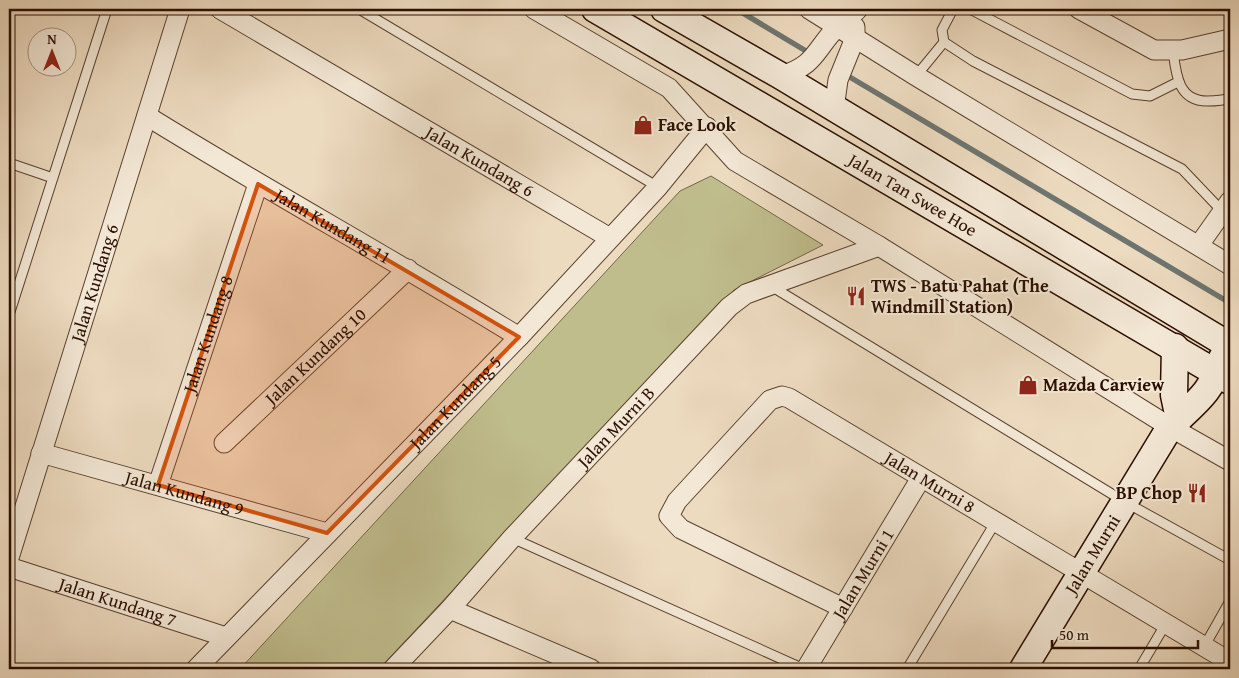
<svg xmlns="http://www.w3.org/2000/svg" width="1239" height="678" font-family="'Gentium Book Plus',serif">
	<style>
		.green { fill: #c0bd8d; stroke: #766646 }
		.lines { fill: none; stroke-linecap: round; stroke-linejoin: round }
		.stream { stroke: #6e7570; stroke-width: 5.5 }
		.lane-casing { stroke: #5c4130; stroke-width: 11 }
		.street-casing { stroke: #5c4130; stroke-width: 21 }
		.secondary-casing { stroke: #2b0e00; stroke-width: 29 }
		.lane { stroke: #f3e8d6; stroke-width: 9 }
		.street { stroke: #f3e8d6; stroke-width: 19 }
		.secondary { stroke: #f3e8d6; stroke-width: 26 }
		.marked { fill: #d5520b; fill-opacity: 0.2; stroke: #d5520b; stroke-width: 4; stroke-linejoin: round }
		.labels { text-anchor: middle; stroke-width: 4; stroke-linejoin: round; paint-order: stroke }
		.poi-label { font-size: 18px; font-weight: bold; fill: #2b0e00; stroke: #f3e8d6; text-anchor: start }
		.street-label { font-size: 18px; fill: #2b0e00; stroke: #f3e8d6 }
	</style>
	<rect width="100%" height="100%" fill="#eddbc0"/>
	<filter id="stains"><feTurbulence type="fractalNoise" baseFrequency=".004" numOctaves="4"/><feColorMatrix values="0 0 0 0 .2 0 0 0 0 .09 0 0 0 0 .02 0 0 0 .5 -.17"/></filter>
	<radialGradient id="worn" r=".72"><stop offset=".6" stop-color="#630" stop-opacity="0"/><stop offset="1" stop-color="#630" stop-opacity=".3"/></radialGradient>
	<!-- green -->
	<path class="green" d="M711,176L823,245L734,290L379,669H240L680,191Z"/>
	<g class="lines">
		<!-- stream -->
		<path class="stream" d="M736,9L811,54
			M848,76L1230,303"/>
		<defs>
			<path id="lane" d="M359,9L658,187
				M953,9L942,30L944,42L973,61L1182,169L1222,211
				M970,9L1132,94L1150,96L1178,82
				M1173,51C1176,74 1178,101 1207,101C1215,101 1222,101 1230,98
				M916,76L944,42
				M9,163L53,178
				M771,286L1125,502L1230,560
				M9,315L107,9
				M512,538L804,669
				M1204,647L1230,601
				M907,669L995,523
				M1139,669L1165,625"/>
			<g id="street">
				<path id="s1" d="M220,9L610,238"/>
				<path d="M534,9L669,88L735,161L879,246L1170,427L1230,461"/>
				<path d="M809,9L916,76L1230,265"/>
				<path d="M1079,9L1154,50H1182L1230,39"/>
				<path d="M781,76C816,65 814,51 837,27C843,20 852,16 858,9"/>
				<path d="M834,109L838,80L855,38V27"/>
				<path id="s2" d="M147,116C270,192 396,261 519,337"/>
				<path d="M1199,245L1230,201"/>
				<path id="s3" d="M224,443L408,269"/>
				<path id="s4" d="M41,453L327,533"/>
				<path id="s5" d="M158,485L258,184"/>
				<path id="s6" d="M9,558L180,9"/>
				<path id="s7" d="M9,567L226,637"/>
				<path id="s8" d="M843,608L681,529L669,516L677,501L770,400L782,396L789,398L1230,662"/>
				<path d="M450,609L591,669"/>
				<path id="s9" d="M196,669L519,337L658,187L707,127"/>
				<path id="s10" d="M393,669L450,609L512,538L729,307L746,294L879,246"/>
				<path id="s11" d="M806,669L921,478"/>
			</g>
			<g id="secondary">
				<path id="s12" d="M595,9L1230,381"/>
				<path d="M664,9L781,76L1230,346"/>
				<path d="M1175,347L1174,395L1179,419"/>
				<path id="s13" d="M1023,669L1170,427C1195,403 1212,393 1222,358"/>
			</g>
		</defs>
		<!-- lane casing -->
		<use href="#lane" class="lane-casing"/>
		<!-- street casing -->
		<use href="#street" class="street-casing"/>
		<!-- secondary casing -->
		<use href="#secondary" class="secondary-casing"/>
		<!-- lane -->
		<use href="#lane" class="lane"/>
		<!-- street -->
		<use href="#street" class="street"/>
		<!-- secondary -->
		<use href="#secondary" class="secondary"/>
	</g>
	<!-- marked area -->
	<path class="marked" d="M258,184L519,337L327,533L158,485Z"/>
	<!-- icons -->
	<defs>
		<symbol id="shop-bare" viewBox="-9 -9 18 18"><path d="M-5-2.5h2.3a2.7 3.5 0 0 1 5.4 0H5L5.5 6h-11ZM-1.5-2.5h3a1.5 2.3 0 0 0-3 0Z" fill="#8f2418" stroke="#f3e8d6" stroke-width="2.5" paint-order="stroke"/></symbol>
		<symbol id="restaurant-bare" viewBox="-9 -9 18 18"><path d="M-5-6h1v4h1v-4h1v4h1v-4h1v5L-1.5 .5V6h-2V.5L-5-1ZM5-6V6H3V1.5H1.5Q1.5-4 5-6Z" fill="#8f2418" stroke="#f3e8d6" stroke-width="2.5" paint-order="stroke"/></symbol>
	</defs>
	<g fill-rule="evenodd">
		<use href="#shop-bare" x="629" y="111" width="28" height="28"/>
		<use href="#restaurant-bare" x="842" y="282" width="28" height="28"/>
		<use href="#shop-bare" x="1014" y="371" width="28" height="28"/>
		<use href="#restaurant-bare" x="1183" y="479" width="28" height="28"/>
	</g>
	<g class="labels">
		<!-- poi labels -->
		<g class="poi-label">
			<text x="658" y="131">Face Look</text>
			<text x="871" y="292">TWS - Batu Pahat (The<tspan x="871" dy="21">Windmill Station)</tspan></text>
			<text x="1043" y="391">Mazda Carview</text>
			<text x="1182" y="499" text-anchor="end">BP Chop</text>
		</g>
		<!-- street labels -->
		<g class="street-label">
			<text dy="6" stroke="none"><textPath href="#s1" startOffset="301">Jalan Kundang 6</textPath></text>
			<text dy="6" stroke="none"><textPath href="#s12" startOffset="368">Jalan Tan Swee Hoe</textPath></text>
			<text dy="6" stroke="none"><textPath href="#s2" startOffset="216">Jalan Kundang 11</textPath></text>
			<text dy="6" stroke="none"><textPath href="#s6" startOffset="288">Jalan Kundang 6</textPath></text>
			<text dy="6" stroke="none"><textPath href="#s5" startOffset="159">Jalan Kundang 8</textPath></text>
			<text dy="6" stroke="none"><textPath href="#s3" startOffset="126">Jalan Kundang 10</textPath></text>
			<text dy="6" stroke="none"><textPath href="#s9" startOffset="372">Jalan Kundang 5</textPath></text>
			<text dy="6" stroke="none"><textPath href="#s10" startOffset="329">Jalan Murni B</textPath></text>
			<text dy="6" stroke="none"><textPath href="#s8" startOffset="536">Jalan Murni 8</textPath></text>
			<text dy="6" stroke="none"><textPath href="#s4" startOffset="149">Jalan Kundang 9</textPath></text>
			<text dy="6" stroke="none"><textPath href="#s13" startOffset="134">Jalan Murni</textPath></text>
			<text dy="6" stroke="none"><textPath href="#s11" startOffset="111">Jalan Murni 1</textPath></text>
			<text dy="6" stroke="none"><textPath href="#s7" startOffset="114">Jalan Kundang 7</textPath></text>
		</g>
	</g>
	<!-- margin -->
	<rect width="1239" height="678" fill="none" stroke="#eddbc0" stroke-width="30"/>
	<rect x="10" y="10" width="1219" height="658" fill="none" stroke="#2b0e00" stroke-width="2.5"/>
	<rect x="15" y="15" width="1209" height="648" fill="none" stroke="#2b0e00"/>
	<!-- north arrow -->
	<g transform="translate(52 52)"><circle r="24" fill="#f3e8d6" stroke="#a39180"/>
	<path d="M0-4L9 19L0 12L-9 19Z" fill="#8f2418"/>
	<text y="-8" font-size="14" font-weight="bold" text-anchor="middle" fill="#2b0e00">N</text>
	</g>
	<!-- scale -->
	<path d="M1052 640v8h146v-8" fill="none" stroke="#2b0e00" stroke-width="2.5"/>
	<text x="1059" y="640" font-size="15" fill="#2b0e00" stroke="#f3e8d6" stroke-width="4" paint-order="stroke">50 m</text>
	<rect width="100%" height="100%" filter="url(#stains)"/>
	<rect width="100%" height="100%" fill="url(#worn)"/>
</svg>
